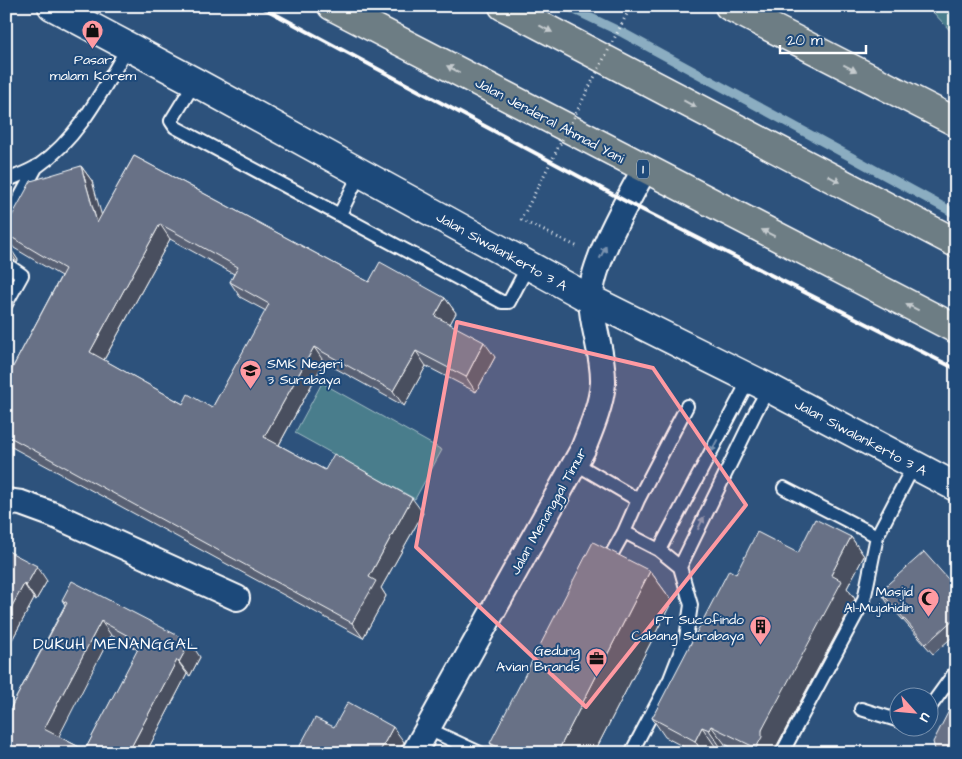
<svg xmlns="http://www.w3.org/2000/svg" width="962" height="759" font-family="'Architects Daughter',sans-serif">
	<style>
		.green { fill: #487d8c; stroke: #a4bec6 }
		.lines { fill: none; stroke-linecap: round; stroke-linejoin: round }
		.stream { stroke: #8badc1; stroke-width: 9 }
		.lane-casing { stroke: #fff; stroke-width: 16 }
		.street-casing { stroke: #fff; stroke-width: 28 }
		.secondary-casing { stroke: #fff; stroke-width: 31 }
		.highway-casing { stroke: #fff; stroke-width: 31 }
		.path { stroke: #fff; stroke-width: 3; stroke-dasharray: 1 4; stroke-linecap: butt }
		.lane { stroke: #1f4a7a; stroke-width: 12 }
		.street { stroke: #1f4a7a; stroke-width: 24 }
		.secondary { stroke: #1f4a7a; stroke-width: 28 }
		.highway { stroke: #6d7d84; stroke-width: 28 }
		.rail { stroke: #fff; stroke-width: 4 }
		.path-bridge { stroke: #fff; stroke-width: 3; stroke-dasharray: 1 4; stroke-linecap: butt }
		.wall { fill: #596173; stroke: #fff; fill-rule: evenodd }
		.shaded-wall { fill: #484f5e; stroke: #fff }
		.building { fill: #677186; stroke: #fff; fill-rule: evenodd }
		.oneway { fill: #c5cbce }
		.oneway2 { fill: #7992af }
		.marked { fill: #ff9aa2; fill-opacity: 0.2; stroke: #ff9aa2; stroke-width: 4; stroke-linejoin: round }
		.labels { text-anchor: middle; stroke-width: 4; stroke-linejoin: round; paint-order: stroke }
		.shield { fill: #1f4a7a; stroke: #bcc9d7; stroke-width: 1 }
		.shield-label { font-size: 12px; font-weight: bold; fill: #fff }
		.poi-label { font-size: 14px; fill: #fff; stroke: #1f4a7a; text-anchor: end }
		.street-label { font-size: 14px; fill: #fff; stroke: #1f4a7a }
		.quarter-label { font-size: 16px; letter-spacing: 1px; fill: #fff; stroke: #1f4a7a }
	</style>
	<rect width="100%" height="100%" fill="#2d527c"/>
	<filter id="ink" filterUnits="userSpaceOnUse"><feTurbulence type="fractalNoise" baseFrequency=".02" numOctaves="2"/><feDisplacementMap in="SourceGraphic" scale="10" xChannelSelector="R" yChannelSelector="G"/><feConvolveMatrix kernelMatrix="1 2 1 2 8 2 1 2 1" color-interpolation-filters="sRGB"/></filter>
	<g filter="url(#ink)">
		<!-- green -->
		<path class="green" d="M934,6H956V37L932,11Z
			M322,383L442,450L415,499L295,433Z"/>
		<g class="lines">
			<!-- stream -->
			<path class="stream" d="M566,6L623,33L956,214"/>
			<defs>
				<path id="lane" d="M195,82L171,121L175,127L502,302H509L528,266
					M6,181C16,176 28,172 38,166C80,137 103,89 128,47
					M340,214L360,173
					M6,223L37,166
					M6,264L22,275L6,304
					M575,463L638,500
					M784,488L877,536
					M624,532L638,500L687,406
					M659,550L750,378
					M605,566L624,532L659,550L680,567L691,605L686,638L670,679L631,753
					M680,567L756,411L769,388
					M930,707L956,671
					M861,709L900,721
					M426,728L480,753
					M782,753L864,600L877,536L914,465"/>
				<path id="street" d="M6,501L21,503L54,515L237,598
					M414,753L583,449C591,429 601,406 603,383C604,355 592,328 591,300C589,267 628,200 644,170"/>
				<path id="secondary" d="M52,6L195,82L590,299L769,388L956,487"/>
				<path id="highway" d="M332,6L956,329
					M503,6L956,243
					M729,6L956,122"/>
			</defs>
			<!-- lane casing -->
			<use href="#lane" class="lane-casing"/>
			<!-- street casing -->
			<use href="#street" class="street-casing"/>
			<!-- secondary casing -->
			<use href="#secondary" class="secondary-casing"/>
			<!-- highway casing -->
			<use href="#highway" class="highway-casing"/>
			<!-- path -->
			<path class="path" d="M521,220L578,247"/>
			<!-- lane -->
			<use href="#lane" class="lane"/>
			<!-- street -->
			<use href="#street" class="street"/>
			<!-- secondary -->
			<use href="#secondary" class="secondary"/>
			<!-- highway -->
			<use href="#highway" class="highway"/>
			<!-- rail -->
			<path class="rail" d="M260,6L627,202L956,369"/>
			<!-- path-bridge -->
			<path class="path-bridge" d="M521,220L631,6"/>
		</g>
		<!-- wall -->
		<path class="wall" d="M134,156L369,282L445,298L456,313L450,324L495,357L476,392L426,366L404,406L324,362L279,445L325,470L423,513L381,588L386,596L363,638L6,444V380L61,276L14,248L6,236V227L81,166L92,181L101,216ZM170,239L234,274L230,282L240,297L266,311L212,408L183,404L104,360Z
			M6,242L18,260L17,262L6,256Z
			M851,537L864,556L847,588L855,599L775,749V753H741L725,744L722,749L715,746L712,753H695L665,737L652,718L736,574L798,553Z
			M6,550L47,581L36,600L34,599L6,651Z
			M650,571L672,601L594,753H497L490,743Z
			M956,588V634L933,654L887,602L880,591Z
			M62,600L200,657L190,676L187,674L146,753H6V709L9,711L65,605ZM111,635L138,650L85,750L58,736Z"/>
		<!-- shaded-wall -->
		<path class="shaded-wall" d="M81,166L92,181L108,238L97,223Z
			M160,224L170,239L100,367L90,352Z
			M6,242L18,260L17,262L6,246Z
			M445,298L456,313L446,331L435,316Z
			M484,342L495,357L476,392L466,377Z
			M314,347L324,362L275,452L264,437Z
			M416,351L426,366L404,406L393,391Z
			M412,498L423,513L381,588L386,596L363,638L352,623L369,577Z
			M851,537L864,556L847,588L855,599L775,749V753H759L756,748L762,730L831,575Z
			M37,566L47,581L36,600L26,586Z
			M650,571L672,601L594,753H557Z
			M24,584L34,599L6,651V617Z
			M101,621L111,635L55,744L44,729Z
			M190,642L200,657L190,676L179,662Z
			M177,660L187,674L146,753H128Z
			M711,726L725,744L722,749L709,730Z
			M393,727L404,742L398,753H379Z
			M702,727L715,746L712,753H703L695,741Z"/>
		<!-- building -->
		<path class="building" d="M134,156L369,282L380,262L445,298L435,316L484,342L466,377L416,351L393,391L314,347L264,437L325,470L334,454L412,498L369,577L376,581L352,623L6,435V380L65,269L6,234V227L31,181L81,166L97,223ZM160,224L238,267L230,282L269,304L212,408L188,394L183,404L90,352Z
			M815,519L851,537L831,575L842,581L762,730V737L756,748L711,726L709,730L702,727L695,741L652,718L729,570L736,574L757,532L798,553Z
			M593,542L650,571L557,753H509L490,743Z
			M6,550L37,566L26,586L24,584L6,617Z
			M924,552L956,588V617L926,644L880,591Z
			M72,581L190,642L179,662L177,660L128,753H8L6,752V709L9,711L67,603L62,600ZM101,621L141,643L85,750L44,729Z
			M956,697V753H936L933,742Z
			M348,702L393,727L379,753H296L315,718L334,727Z"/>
		<!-- one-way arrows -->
		<defs><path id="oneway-solid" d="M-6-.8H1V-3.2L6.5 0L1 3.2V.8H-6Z" transform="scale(1.25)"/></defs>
		<g class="oneway">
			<use href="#oneway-solid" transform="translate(546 29) rotate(28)"/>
			<use href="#oneway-solid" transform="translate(850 68) rotate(27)"/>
			<use href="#oneway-solid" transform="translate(453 69) rotate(-152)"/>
			<use href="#oneway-solid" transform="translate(690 104) rotate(28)"/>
			<use href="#oneway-solid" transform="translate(834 179) rotate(28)"/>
			<use href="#oneway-solid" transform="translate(768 233) rotate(-153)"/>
			<use href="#oneway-solid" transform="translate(912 307) rotate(-153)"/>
		</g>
		<g class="oneway2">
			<use href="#oneway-solid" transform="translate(603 252) rotate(-64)"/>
			<use href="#oneway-solid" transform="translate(714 446) rotate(118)"/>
			<use href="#oneway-solid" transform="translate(701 523) rotate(-64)"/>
		</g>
	</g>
	<!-- marked area -->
	<path class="marked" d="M457,322L653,368L746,505L586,707L416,547Z"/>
	<!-- icons -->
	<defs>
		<symbol id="shop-pin" viewBox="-11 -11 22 30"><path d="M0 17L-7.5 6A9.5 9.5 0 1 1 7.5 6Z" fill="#ff9aa2" stroke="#1f4a7a"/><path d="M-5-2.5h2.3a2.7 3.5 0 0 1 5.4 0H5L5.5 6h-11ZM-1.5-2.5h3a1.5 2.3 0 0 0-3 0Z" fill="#111"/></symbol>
		<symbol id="school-pin" viewBox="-11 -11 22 30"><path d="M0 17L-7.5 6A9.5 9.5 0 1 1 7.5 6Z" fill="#ff9aa2" stroke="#1f4a7a"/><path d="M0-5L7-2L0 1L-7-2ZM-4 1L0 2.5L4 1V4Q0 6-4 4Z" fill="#111"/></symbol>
		<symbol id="mosque-pin" viewBox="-11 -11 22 30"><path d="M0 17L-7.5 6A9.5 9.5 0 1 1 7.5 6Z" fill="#ff9aa2" stroke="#1f4a7a"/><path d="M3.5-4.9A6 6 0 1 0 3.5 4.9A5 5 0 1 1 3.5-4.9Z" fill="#111"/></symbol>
		<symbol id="building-pin" viewBox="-11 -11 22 30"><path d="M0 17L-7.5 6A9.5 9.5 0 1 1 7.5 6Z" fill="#ff9aa2" stroke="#1f4a7a"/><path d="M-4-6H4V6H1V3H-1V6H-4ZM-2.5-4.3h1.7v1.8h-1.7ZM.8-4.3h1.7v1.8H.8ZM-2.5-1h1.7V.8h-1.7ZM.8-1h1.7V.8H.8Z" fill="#111"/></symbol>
		<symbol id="office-pin" viewBox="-11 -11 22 30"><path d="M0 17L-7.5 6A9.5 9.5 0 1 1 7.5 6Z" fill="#ff9aa2" stroke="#1f4a7a"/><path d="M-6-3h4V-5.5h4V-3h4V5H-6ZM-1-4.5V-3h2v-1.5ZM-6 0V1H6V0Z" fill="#111"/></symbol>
	</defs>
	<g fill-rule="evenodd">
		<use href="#shop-pin" x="80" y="18" width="25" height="34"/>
		<use href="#school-pin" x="238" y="358" width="25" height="34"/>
		<use href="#mosque-pin" x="916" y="586" width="25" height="34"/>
		<use href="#building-pin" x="748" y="614" width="25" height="34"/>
		<use href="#office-pin" x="584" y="646" width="25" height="34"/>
	</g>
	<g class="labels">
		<!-- shield labels -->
		<rect class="shield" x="637" y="159.5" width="12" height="19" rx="4"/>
		<g class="shield-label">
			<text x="643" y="173">1</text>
		</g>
		<!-- poi labels -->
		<g class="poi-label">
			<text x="93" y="64" text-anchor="middle">Pasar<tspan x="93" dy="16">malam Korem</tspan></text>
			<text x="267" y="368" text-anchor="start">SMK Negeri<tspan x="267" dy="16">3 Surabaya</tspan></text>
			<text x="913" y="596">Masjid<tspan x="913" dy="16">Al-Mujahidin</tspan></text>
			<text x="744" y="624">PT Sucofindo<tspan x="744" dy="16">Cabang Surabaya</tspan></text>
			<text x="580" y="655">Gedung<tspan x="580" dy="16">Avian Brands</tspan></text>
		</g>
		<!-- street labels -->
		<g class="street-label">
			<text transform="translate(550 120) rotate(28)" y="5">Jalan Jenderal Ahmad Yani</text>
			<text transform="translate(502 251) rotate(29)" y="5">Jalan Siwalankerto 3 A</text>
			<text transform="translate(861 437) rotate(28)" y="5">Jalan Siwalankerto 3 A</text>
			<text transform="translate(548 511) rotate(-61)" y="5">Jalan Menanggal Timur</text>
		</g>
		<!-- quarter labels -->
		<g class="quarter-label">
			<text x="116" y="649">DUKUH MENANGGAL</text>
		</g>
	</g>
	<!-- margin -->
	<rect width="962" height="759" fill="none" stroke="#1f4a7a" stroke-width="25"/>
	<rect x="12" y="12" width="937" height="734" fill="none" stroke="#fff" stroke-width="2" filter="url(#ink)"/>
	<!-- north arrow -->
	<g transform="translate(914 712) rotate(117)"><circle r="24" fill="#1f4a7a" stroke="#7992af"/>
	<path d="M0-4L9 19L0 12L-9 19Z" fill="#ff9aa2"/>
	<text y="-8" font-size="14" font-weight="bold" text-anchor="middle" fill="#ffffff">U</text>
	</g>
	<!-- scale -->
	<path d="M780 45v8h86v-8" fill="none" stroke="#ffffff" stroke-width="2.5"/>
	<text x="787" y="45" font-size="15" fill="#ffffff" stroke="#1f4a7a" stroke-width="4" paint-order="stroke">20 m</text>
</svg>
